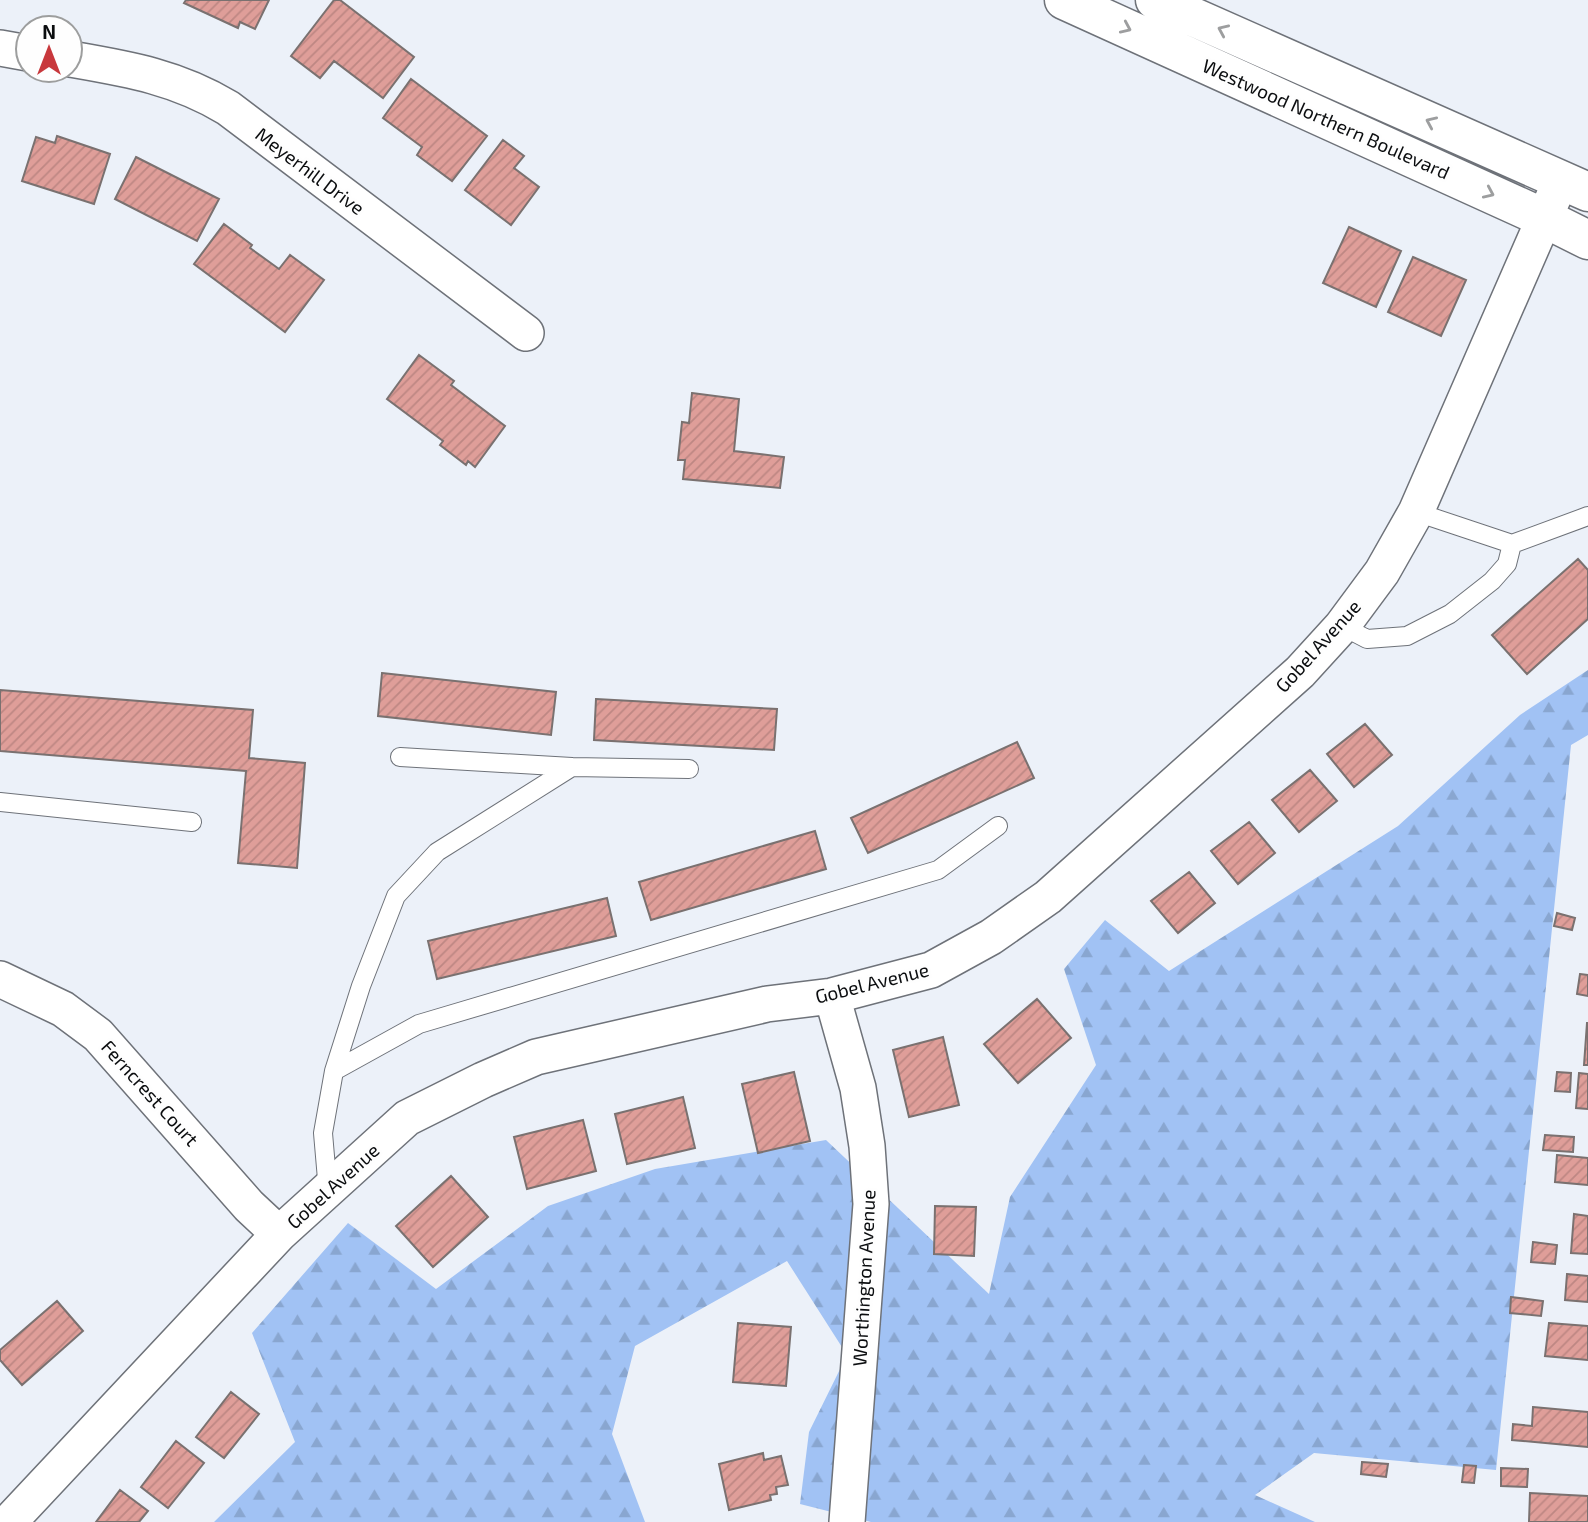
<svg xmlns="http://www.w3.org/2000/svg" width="1588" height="1522" font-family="'Exo 2',sans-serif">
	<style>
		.forest { fill: url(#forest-firs) }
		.building { fill: url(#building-hatch); stroke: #7a7170; stroke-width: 2 }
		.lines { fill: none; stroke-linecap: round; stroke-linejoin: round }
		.service-casing { stroke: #6e7279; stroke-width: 20 }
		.minor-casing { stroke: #6e7279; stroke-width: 38 }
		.primary-casing { stroke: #6e7279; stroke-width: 41 }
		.service { stroke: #fff; stroke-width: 18 }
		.minor { stroke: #fff; stroke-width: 35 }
		.primary { stroke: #fff; stroke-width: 38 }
		.oneway { stroke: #9d9e9f }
		.labels { text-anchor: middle; stroke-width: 6; stroke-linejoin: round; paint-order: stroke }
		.street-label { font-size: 19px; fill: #0b0d0f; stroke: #fefefe }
	</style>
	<defs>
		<pattern id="forest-firs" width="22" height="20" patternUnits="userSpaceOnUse" patternTransform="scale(1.75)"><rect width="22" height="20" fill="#a1c2f4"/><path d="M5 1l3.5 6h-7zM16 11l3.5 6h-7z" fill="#89a6d0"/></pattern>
		<pattern id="building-hatch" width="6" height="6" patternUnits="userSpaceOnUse" patternTransform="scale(1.75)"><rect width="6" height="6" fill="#df9e99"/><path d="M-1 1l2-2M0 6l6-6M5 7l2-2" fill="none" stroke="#be8783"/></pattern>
	</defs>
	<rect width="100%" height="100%" fill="#ecf1f9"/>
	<!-- forest -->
	<path class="forest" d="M1588,670V735L1571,745L1496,1470L1314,1453L1255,1495L1315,1522H871L800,1504L809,1432L847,1355L787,1261L635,1346L612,1434L645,1522H214L295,1442L252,1333L348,1223L436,1289L548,1206L655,1169L826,1140L989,1294L1010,1197L1096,1065L1064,969L1105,920L1169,971L1398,826L1520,715Z"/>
	<!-- building -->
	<path class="building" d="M186,0H269L255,29L240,22L238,28L184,3Z
		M334,0H340L414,57L383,98L334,61L320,78L291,56Z
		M411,79L487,136L452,181L417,155L422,147L383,118Z
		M57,136L110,154L94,204L22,181L36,137L55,143Z
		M503,140L524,156L514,168L539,187L511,225L465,190Z
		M136,157L219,199L197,241L115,199Z
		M224,224L252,245L250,248L279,269L290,255L324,280L285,332L194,264Z
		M1349,227L1401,251L1376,307L1323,283Z
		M1413,257L1466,280L1441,336L1388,312Z
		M419,355L454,381L451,385L505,426L475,467L468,461L466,465L440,445L443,441L387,399Z
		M692,393L739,399L734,451L784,457L780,488L683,479L685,460H678L682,422L689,423Z
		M1578,559L1588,570V619L1527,674L1492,635Z
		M382,673L556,692L551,735L378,716Z
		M0,690L253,710L249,758L305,763L297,868L238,863L246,771L0,751Z
		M596,699L777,709L774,750L594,740Z
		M1365,724L1392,755L1354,787L1327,754Z
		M1017,742L1034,778L868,853L851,818Z
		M1310,770L1337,801L1299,832L1272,800Z
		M1249,822L1275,853L1238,884L1211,851Z
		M815,831L826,869L651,920L639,882Z
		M1189,872L1215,903L1178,933L1151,901Z
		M607,898L616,936L437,979L428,941Z
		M1557,913L1575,918L1572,930L1554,926Z
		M1580,974L1588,975V996L1577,994Z
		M1037,999L1071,1038L1018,1083L984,1044Z
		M1587,1023H1588V1065H1584Z
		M943,1037L959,1105L909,1117L893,1050Z
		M794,1072L810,1141L758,1153L742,1084Z
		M1557,1072L1571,1073L1570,1092L1555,1091Z
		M1579,1073L1588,1074V1109L1576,1108Z
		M683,1097L695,1148L627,1164L615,1114Z
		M583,1120L596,1171L527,1189L514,1137Z
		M1545,1135L1574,1137L1573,1152L1543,1150Z
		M1557,1155L1588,1158V1185L1555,1182Z
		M451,1176L488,1217L433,1267L396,1226Z
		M935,1206L976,1207L974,1256L934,1254Z
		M1574,1214L1588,1216V1254L1571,1253Z
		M1533,1242L1557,1245L1555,1264L1531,1262Z
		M1567,1274L1588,1276V1302L1565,1300Z
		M1511,1297L1543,1301L1541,1316L1510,1313Z
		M57,1301L83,1331L22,1385L0,1360V1350Z
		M738,1323L791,1327L786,1386L733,1382Z
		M1549,1323L1588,1326V1360L1545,1356Z
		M231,1392L259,1414L224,1458L196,1437Z
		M1533,1407L1588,1412V1447L1512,1440L1513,1424L1532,1426Z
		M176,1441L204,1463L168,1508L141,1487Z
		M763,1453L764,1460L781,1456L788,1485L776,1487L777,1494L770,1495L771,1500L729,1510L719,1464Z
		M1362,1462L1388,1464L1386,1477L1361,1474Z
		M1464,1465L1476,1466L1474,1483L1462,1482Z
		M1501,1468L1528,1469L1527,1487L1501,1486Z
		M120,1490L148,1511L139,1522H96Z
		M1530,1493L1588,1496V1522H1529Z"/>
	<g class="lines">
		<defs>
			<path id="service" d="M1416,512L1512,544L1588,516
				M1342,626L1367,639L1407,636L1450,614L1492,581L1507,564L1512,544
				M400,757L572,767
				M0,802L192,822
				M334,1071L419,1024L938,870L998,826
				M328,1191L323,1133L334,1071L361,986L396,896L437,852L572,767L689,769"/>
			<path id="minor" d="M0,48L28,53
				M70,59C128,69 177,77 228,108L526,333
				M0,979L63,1009L98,1035L249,1206L279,1234
				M832,996L858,1088L867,1146L871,1204L847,1522
				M9,1522L279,1234L407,1118L483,1080L536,1057L767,1004L832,996L931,970L991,937L1048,897L1300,672L1342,626L1382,572L1416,512L1561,180"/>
			<path id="primary" d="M1064,0L1544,218L1588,240
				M1155,0L1588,192"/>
		</defs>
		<!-- service casing -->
		<use href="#service" class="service-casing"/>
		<!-- minor casing -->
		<use href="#minor" class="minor-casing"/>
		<!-- primary casing -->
		<use href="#primary" class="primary-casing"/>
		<!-- service -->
		<use href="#service" class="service"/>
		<!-- minor -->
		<use href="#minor" class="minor"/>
		<!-- primary -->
		<use href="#primary" class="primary"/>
	</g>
	<!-- one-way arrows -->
	<defs><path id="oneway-chevron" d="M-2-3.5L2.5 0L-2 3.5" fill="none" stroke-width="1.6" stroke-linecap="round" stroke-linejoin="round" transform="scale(1.75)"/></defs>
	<g class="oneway">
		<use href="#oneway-chevron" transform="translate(1126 28) rotate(24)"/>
		<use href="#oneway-chevron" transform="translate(1223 30) rotate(-156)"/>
		<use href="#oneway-chevron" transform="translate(1431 122) rotate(-156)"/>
		<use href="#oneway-chevron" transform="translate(1489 193) rotate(24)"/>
	</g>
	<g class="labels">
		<!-- street labels -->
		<g class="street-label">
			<text transform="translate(1326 119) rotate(24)" y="7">Westwood Northern Boulevard</text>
			<text transform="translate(310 171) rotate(37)" y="7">Meyerhill Drive</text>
			<text transform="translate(1318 646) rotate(-48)" y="7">Gobel Avenue</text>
			<text transform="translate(872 983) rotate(-14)" y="7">Gobel Avenue</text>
			<text transform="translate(150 1093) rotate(48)" y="7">Ferncrest Court</text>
			<text transform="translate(333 1186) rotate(-42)" y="7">Gobel Avenue</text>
			<text transform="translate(864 1278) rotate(-87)" y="7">Worthington Avenue</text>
		</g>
	</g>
	<!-- north arrow -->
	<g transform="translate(49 49)"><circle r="33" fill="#fefefe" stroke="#9d9e9e" stroke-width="2"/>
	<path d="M0-5L12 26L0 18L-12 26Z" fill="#c8383c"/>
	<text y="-10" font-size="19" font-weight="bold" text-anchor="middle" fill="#0b0d0f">N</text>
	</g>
</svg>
